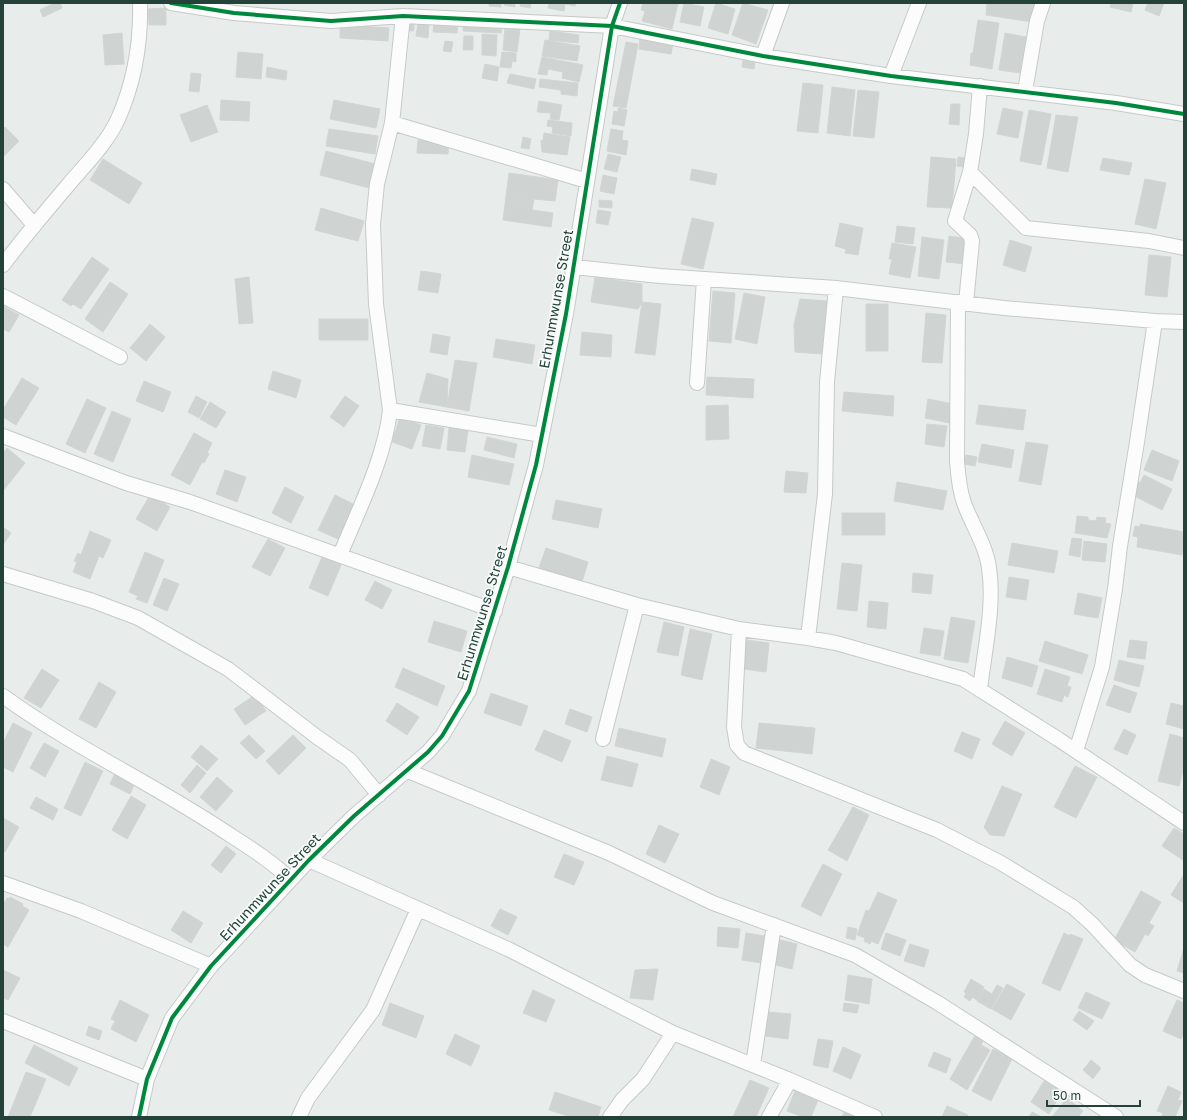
<svg xmlns="http://www.w3.org/2000/svg" width="1187" height="1120" font-family="'Golos Text',sans-serif">
	<style>
		.building { fill: #cfd4d2; stroke: #d1d6d4; fill-rule: evenodd }
		.lines { fill: none; stroke-linecap: round; stroke-linejoin: round }
		.street-casing { stroke: #c5cac8; stroke-width: 16 }
		.street { stroke: #fcfcfc; stroke-width: 14 }
		.cycleway-casing { stroke: #f7fbf9; stroke-width: 6 }
		.cycleway { stroke: #00873e; stroke-width: 4 }
		.labels { text-anchor: middle; stroke-width: 3.5; stroke-linejoin: round; paint-order: stroke }
		.street-label { font-size: 14px; fill: #24423a; stroke: #f7fbf9 }
	</style>
	<rect width="100%" height="100%" fill="#e8edeb"/>
	<!-- building -->
	<path class="building" d="M54,3H60L62,8L43,17L40,10Z
		M489,3H501V7L489,6Z
		M504,3H515V7L504,5Z
		M521,3H531L530,8L520,6Z
		M549,3H576L575,6L565,4L564,11L548,8Z
		M643,3H678L672,29L642,21L645,11L641,10Z
		M684,3L704,7L700,26L680,22Z
		M716,3L735,9L728,34L708,28Z
		M743,3L768,10L756,44L732,35Z
		M987,3H1035L1032,22L986,15Z
		M1111,3H1133L1131,12L1110,7Z
		M1148,3H1164L1159,16L1145,10Z
		M166,8V25H149L148,9Z
		M409,20L414,21V31H408Z
		M978,20L999,23L992,69L970,65L971,53H973Z
		M434,21L458,23L457,33L433,32Z
		M418,23L429,24L428,38L416,36Z
		M463,23L502,26L501,33L463,31Z
		M340,25L389,28L388,41L340,38Z
		M505,27L520,29L517,52L503,50Z
		M550,31L579,35L578,43L549,40Z
		M122,33L124,64L105,65L103,35Z
		M1005,33L1026,37L1020,73L999,70Z
		M482,34L497,35L496,56L482,55Z
		M464,36H473V50H463Z
		M640,38L673,43L671,54L639,49Z
		M545,40L580,46L577,61L542,56Z
		M445,41L453,42L451,52L443,51Z
		M626,42L638,44L626,108L613,106Z
		M238,52L263,54L261,79L236,77Z
		M502,52L516,53V62L512,61L511,68L500,67Z
		M542,57L583,65L579,82L562,78L563,72L548,69L547,75L538,74Z
		M743,60L755,62L754,69L742,67Z
		M485,64L499,67L497,81L482,78Z
		M267,67L287,71L286,80L266,77Z
		M191,73L201,74L199,92L189,91Z
		M510,74L536,79L534,89L507,83Z
		M540,79L578,83L577,96L561,94V90L539,87Z
		M803,83L823,85L818,133L797,131Z
		M832,87L855,90L850,136L827,133Z
		M858,90L879,92L874,138L853,136Z
		M221,100L250,102L249,121L220,120Z
		M334,100L380,109L376,128L330,119Z
		M539,101L562,105L559,120L550,119L551,113L537,112Z
		M951,104H960L959,125L949,124Z
		M207,105L218,132L191,142L180,115Z
		M618,108L627,110L624,126L612,124L614,111L618,112Z
		M1003,108L1023,112L1018,138L997,134Z
		M1029,110L1051,114L1041,165L1020,161Z
		M1056,115L1078,117L1068,172L1047,168Z
		M548,120L572,123L571,136L552,133L553,127L547,126Z
		M5,127L19,141L3,157V129Z
		M329,129L378,136L375,154L326,146Z
		M611,129L623,131L622,140L628,141L626,155L607,151Z
		M544,133L570,137L567,155L542,152L541,140L543,141Z
		M523,137L531,139L529,149L521,148Z
		M418,140L449,142L448,154L417,153Z
		M326,151L375,164L369,188L320,175Z
		M608,154L621,157L617,172L604,169Z
		M931,157L956,159L952,208L927,207Z
		M958,157L964,158L963,167L957,166Z
		M1103,158L1132,163L1129,175L1100,170Z
		M103,159L142,183L129,204L90,180Z
		M692,169L717,174L715,185L690,180Z
		M509,173L558,180L555,201L534,199L532,210L553,213L551,227L503,220ZM518,196L525,197L523,210L517,209Z
		M603,175L617,178L614,194L600,191Z
		M1145,179L1166,183L1156,229L1135,224Z
		M518,196L525,197L523,210L517,209Z
		M599,200L612,201V208L599,207Z
		M321,208L364,221L358,241L315,230Z
		M598,210L611,212L608,225L596,223Z
		M692,218L714,223L703,269L681,264Z
		M840,223L863,228L858,255L845,253L846,249L835,246Z
		M897,226L915,228L913,244L895,242Z
		M949,236L970,239L967,264L946,262Z
		M922,237L944,240L939,279L918,276Z
		M1010,240L1032,247L1025,272L1003,265Z
		M892,243L916,247L910,278L889,274L892,259H889Z
		M1149,255L1171,257L1167,297L1145,295Z
		M92,257L109,269L81,309L73,304L71,306L62,300Z
		M421,271L441,274L438,293L418,290Z
		M249,277L253,323L239,324L235,279Z
		M595,277L642,284V302L638,309L591,302Z
		M110,282L128,294L103,332L85,319Z
		M713,291L735,293L731,343L709,341Z
		M744,293L765,297L757,344L735,339Z
		M800,299L827,301L822,354L795,352L794,325Z
		M642,302L661,304L655,355L635,353Z
		M866,304H888V351H866Z
		M3,306L19,315L9,332L3,329Z
		M926,313L946,315L942,363L922,362Z
		M319,319H368V340H319Z
		M150,324L165,337L146,361L130,348Z
		M582,332L612,335L611,357L580,355Z
		M433,334L450,337L447,355L430,352Z
		M496,339L535,345L532,364L493,357Z
		M455,360L477,363L469,411L447,407Z
		M273,371L301,380L296,398L268,389Z
		M427,373L448,379L447,407L419,402Z
		M707,377L754,379L753,398L706,395Z
		M22,378L39,388L16,425L3,417V410Z
		M144,381L171,392L163,412L136,401Z
		M844,392L894,396L893,416L842,411Z
		M196,396L207,402L199,418L188,412Z
		M345,396L359,406L344,427L330,417Z
		M87,399L106,408L85,453L66,444Z
		M928,399L953,404L950,423L925,418Z
		M210,402L226,412L216,428L200,419Z
		M728,405L729,439L706,440V406Z
		M979,405L1026,410L1023,430L976,424Z
		M112,411L131,419L113,462L94,454Z
		M400,417L421,425L412,449L392,442Z
		M927,424L947,426L944,447L925,444Z
		M426,425L444,428L440,449L422,446Z
		M449,428L468,430L465,452L447,450Z
		M194,433L212,443L207,453L209,454L204,463L202,462L190,485L171,475Z
		M487,437L517,444L514,458L484,450Z
		M1026,442L1048,445L1041,485L1019,481Z
		M982,444L1014,450L1011,468L978,462Z
		M7,448L25,463L3,491V453Z
		M1152,450L1179,461L1172,481L1144,470Z
		M472,455L514,464L509,485L468,477Z
		M966,455L977,457L975,466L964,464Z
		M225,470L246,477L237,502L216,494Z
		M786,471L808,473L806,493L784,492Z
		M1144,475L1172,489L1162,510L1134,496L1136,490L1133,488L1137,480L1140,483Z
		M897,482L947,491L943,510L894,501Z
		M285,487L304,497L291,523L272,513Z
		M150,495L158,500L163,499L165,504L170,507L157,531L136,519Z
		M335,495L355,505L338,539L318,530Z
		M556,500L602,509L598,528L552,519Z
		M842,513H885V535H842Z
		M1077,516L1088,517V520L1096,521L1097,517L1106,518L1105,523L1111,524L1107,538L1075,533Z
		M1140,524L1184,532L1182,555L1137,547L1138,537L1133,536L1135,526L1140,527Z
		M3,527L11,533L3,545Z
		M90,531L111,540L103,558L99,556L90,579L73,572L77,562L74,561L78,553L81,555Z
		M1072,538L1082,539L1080,557L1069,555Z
		M268,539L285,548L270,576L252,567Z
		M1084,541L1107,544L1105,562L1082,560Z
		M1012,543L1058,551L1054,573L1008,565Z
		M546,548L588,562L582,582L539,568Z
		M145,552L164,560L147,603L136,599L138,596L129,592Z
		M322,557L341,565L328,596L309,588Z
		M842,563L862,565L857,611L837,609Z
		M913,573L933,575L931,594L912,592Z
		M1009,577L1029,580L1026,600L1006,597Z
		M164,578L179,584L167,611L153,605Z
		M375,581L392,590L382,609L365,600Z
		M1078,593L1102,598L1098,618L1074,614Z
		M869,601L888,603L886,629L867,627Z
		M951,617L975,621L968,663L944,659Z
		M434,621L467,631L461,652L428,642Z
		M664,622L684,627L678,656L657,652Z
		M924,628L944,631L940,656L920,653Z
		M690,629L712,634L702,680L681,675Z
		M746,640L769,643L766,672L743,669Z
		M1130,640L1147,642L1145,659L1127,657Z
		M1045,641L1088,655L1082,674L1039,661Z
		M1007,657L1038,666L1032,687L1002,678Z
		M1119,660L1144,666L1139,687L1114,680Z
		M403,668L445,686L437,706L395,687Z
		M42,669L59,680L41,708L24,698Z
		M1045,669L1070,677L1067,686L1071,687L1068,697L1064,695L1062,702L1037,694Z
		M99,682L116,692L96,728L79,719Z
		M1114,685L1137,693L1130,713L1106,705Z
		M491,693L528,706L521,726L484,713Z
		M255,695L266,711L245,725L234,709Z
		M397,703L419,717L407,735L386,721Z
		M1171,703L1184,706V729L1166,724Z
		M570,709L592,717L587,732L565,724Z
		M1005,721L1025,733L1012,756L992,744Z
		M13,723L32,733L13,772L3,767V743Z
		M759,723L815,728L812,754L756,748Z
		M619,728L666,739L662,757L615,746Z
		M1124,729L1136,735L1127,755L1114,749Z
		M544,730L571,741L562,762L535,750Z
		M962,732L980,739L972,759L954,751Z
		M1170,734L1184,738V767L1179,786L1158,781Z
		M249,735L265,751L256,759L240,743Z
		M293,735L306,748L279,775L266,761Z
		M44,743L59,751L45,777L30,768Z
		M201,745L218,759L207,771L191,757Z
		M607,756L638,764L632,787L601,780Z
		M711,759L730,767L719,795L700,787Z
		M85,762L103,771L81,816L64,808Z
		M197,765L206,773L190,793L181,785Z
		M1075,766L1097,777L1076,818L1054,807Z
		M115,773L135,783L130,794L110,784Z
		M217,777L233,791L216,811L200,797Z
		M1002,786L1022,794L1004,836L990,835L984,827Z
		M131,796L146,805L127,839L112,830Z
		M36,797L58,809L53,820L30,808Z
		M853,807L869,815L847,861L828,850Z
		M3,818L19,827L5,852H3Z
		M659,825L679,834L665,863L646,854Z
		M1174,828L1184,834L1183,860L1162,846Z
		M226,846L236,854L221,873L211,865Z
		M564,854L584,862L574,885L554,877Z
		M823,864L842,874L821,916L801,906Z
		M1184,874V903L1171,895Z
		M1141,891L1161,902L1149,923L1154,926L1148,936L1145,934L1135,952L1114,940Z
		M878,892L897,900L878,944L871,941L870,944L864,941L865,938L857,935L866,910L869,911Z
		M10,897L23,904L22,906L29,910L8,947L3,944V905L7,898L9,899Z
		M500,909L517,917L508,935L491,926Z
		M183,911L203,923L191,943L171,930Z
		M718,927L740,929L738,948L717,946Z
		M848,927L857,929L855,940L846,938Z
		M746,933L765,936L761,963L742,960Z
		M886,933L906,940L900,956L881,949Z
		M1064,933L1070,936V934L1083,939L1060,991L1042,983Z
		M776,939L797,944L792,969L771,964Z
		M910,944L929,950L924,967L904,961Z
		M1184,948V973L1177,971Z
		M658,969L653,1000L630,998L635,970Z
		M3,970L20,978L8,1000L3,998Z
		M848,975L872,979L869,1004L845,1000Z
		M971,979L984,987L977,1000L972,997L970,1001L964,997L966,994L964,992Z
		M1007,984L1025,994L1011,1020L992,1009Z
		M997,985L1003,988L991,1009L977,1001L984,989L992,994Z
		M533,990L555,1000L546,1022L523,1013Z
		M1086,992L1110,1003L1102,1019L1078,1008Z
		M120,1000L149,1015L136,1042L111,1029L115,1021L111,1019Z
		M1177,1000L1184,1003V1033L1181,1039L1163,1031Z
		M390,1003L424,1016L416,1038L382,1025Z
		M844,1003L859,1005L857,1013L843,1011Z
		M1079,1011L1094,1021L1087,1030L1073,1020Z
		M768,1012L791,1014L788,1039L765,1036Z
		M89,1026L102,1031L99,1040L86,1035Z
		M455,1034L480,1046L471,1066L446,1054Z
		M976,1034L984,1039L981,1045L990,1050L967,1090L950,1079Z
		M818,1039L833,1041L828,1068L813,1065Z
		M34,1045L78,1068L69,1086L25,1063Z
		M843,1047L861,1055L851,1079L833,1071Z
		M993,1049L1012,1059L991,1101L972,1091Z
		M934,1052L951,1059L946,1073L928,1066Z
		M1091,1060L1101,1068L1093,1079L1083,1070Z
		M26,1072L46,1079L30,1117H8Z
		M750,1080L769,1088L756,1117H733Z
		M1044,1081L1062,1092L1049,1114L1031,1102Z
		M1168,1086L1181,1092L1178,1100L1182,1101L1175,1117H1161L1163,1113L1157,1111Z
		M795,1091L818,1100L811,1117H803L787,1111Z
		M555,1092L601,1107L598,1117H571L549,1110Z
		M1067,1098L1083,1111L1078,1117H1052Z
		M947,1106L968,1115L967,1117H942Z
		M844,1112L858,1117H842Z
		M1032,1112L1042,1117H1029Z"/>
	<g class="lines">
		<defs>
			<path id="street" d="M171,3L234,13L331,21L403,16L612,26L763,56L891,76L1116,103L1184,114
				M763,56L782,3
				M891,76L919,3
				M980,86L976,134L970,172L1026,228L1149,241L1184,248
				M1025,91L1037,21L1043,3
				M392,123L587,181
				M3,189L34,225
				M3,265C24,237 46,211 69,184C86,164 107,143 118,119C134,83 141,42 140,3
				M574,267L660,276L836,288L1004,308L1155,321L1184,322
				M3,296L120,357
				M958,302L957,461C958,475 959,489 964,503C972,525 986,545 989,568C995,606 984,652 980,690
				M966,303L972,241L970,235L955,221L970,172
				M697,383L704,279
				M390,410L542,435
				M3,436L126,483L190,502L495,611
				M340,555C358,511 385,458 390,410L376,304L373,224L377,184L392,123L403,16
				M508,567L637,605L739,629L808,638L836,643L963,679L1058,739L1184,823
				M3,574L93,601L138,618L228,669L317,737L350,760L379,795
				M739,629L734,727L737,745L744,753L937,830L1001,863L1073,907L1092,924L1130,965L1145,975L1184,991
				M808,638L825,494L827,382L836,288
				M3,696C73,747 152,783 224,831C247,846 270,860 290,879
				M603,739L637,605
				M1076,751L1102,667L1115,589L1120,546L1137,442L1155,321
				M408,771L609,853L713,903L855,955L938,1003L1116,1117
				M309,860L508,949L673,1033L790,1080L875,1117
				M3,883L81,911L211,966
				M3,1021L147,1079
				M753,1065L774,925
				M139,1117L147,1079L172,1018L211,966L309,860L354,816L428,752L442,736L469,691L508,567L536,465L566,314L612,26L620,3
				M299,1117L308,1098L373,1010L418,909
				M610,1117L622,1100L643,1079L673,1033
				M769,1117L790,1080"/>
		</defs>
		<!-- street casing -->
		<use href="#street" class="street-casing"/>
		<!-- street -->
		<use href="#street" class="street"/>
		<defs>
			<path id="cycleway" d="M171,3L234,13L331,21L403,16L612,26L763,56L891,76L1116,103L1184,114
				M139,1117L147,1079L172,1018L211,966L309,860L354,816L428,752L442,736L469,691L508,567L536,465L566,314L612,26L620,3"/>
		</defs>
		<!-- cycleway casing -->
		<use href="#cycleway" class="cycleway-casing"/>
		<!-- cycleway -->
		<use href="#cycleway" class="cycleway"/>
	</g>
	<g class="labels">
		<!-- street labels -->
		<g class="street-label">
			<text transform="translate(556 299) rotate(-80)" y="5">Erhunmwunse Street</text>
			<text transform="translate(482 613) rotate(-73)" y="5">Erhunmwunse Street</text>
			<text transform="translate(270 887) rotate(-47)" y="5">Erhunmwunse Street</text>
		</g>
	</g>
	<!-- border -->
	<rect width="1187" height="1120" fill="none" stroke="#24423a" stroke-width="8"/>
	<!-- scale -->
	<path d="M1047 1100v6h93v-6" fill="none" stroke="#24423a" stroke-width="2"/>
	<text x="1053" y="1100" font-size="12" fill="#24423a" stroke="#f7fbf9" stroke-width="3" paint-order="stroke">50 m</text>
</svg>
